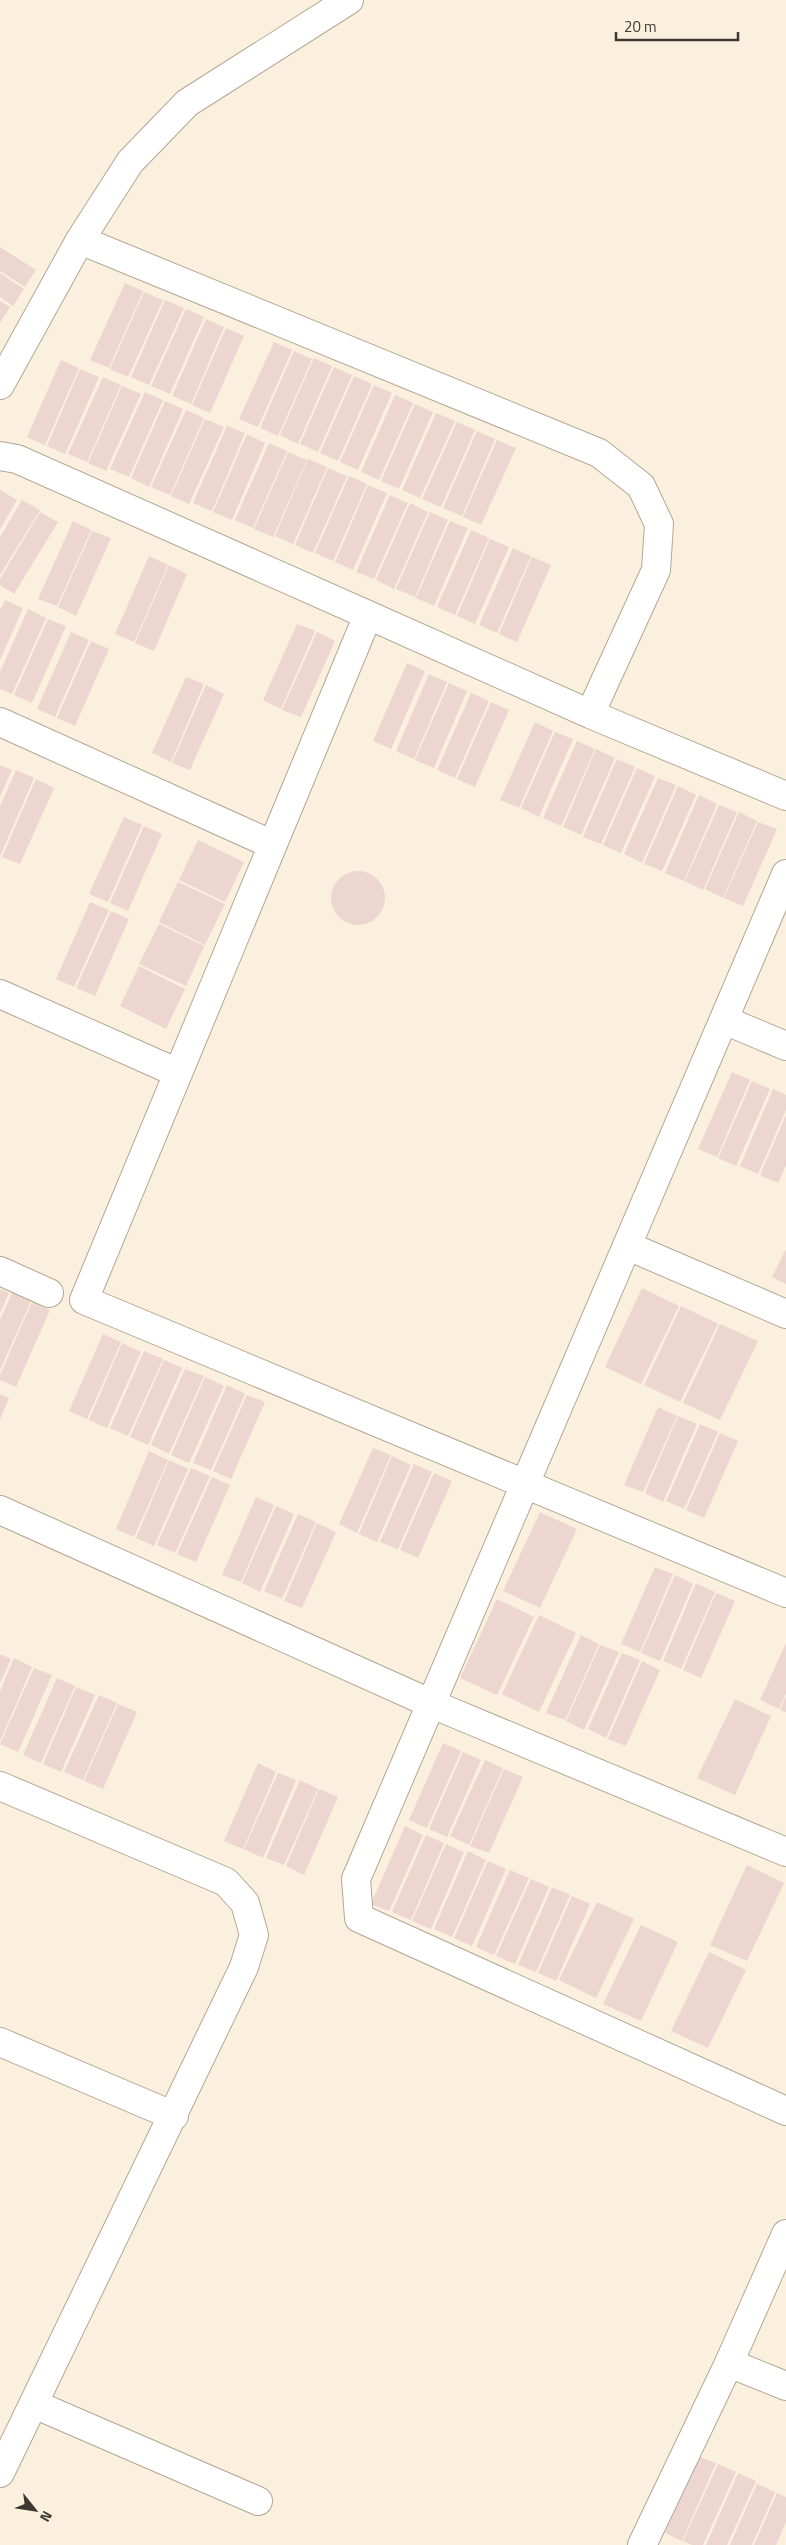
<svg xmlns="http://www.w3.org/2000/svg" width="786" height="2545" font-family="'Titillium Web',sans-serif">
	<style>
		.building { fill: #ecd6cf }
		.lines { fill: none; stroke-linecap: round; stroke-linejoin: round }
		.minor-casing { stroke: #b1a896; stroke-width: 30 }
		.minor { stroke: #fff; stroke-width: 28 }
	</style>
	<rect width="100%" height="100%" fill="#faf0dd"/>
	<!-- building -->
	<path class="building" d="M0,247L36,270L25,287L0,271Z
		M0,273L24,289L13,306L0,297Z
		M125,283L143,291L109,368L90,360Z
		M144,292L163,300L128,377L110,369Z
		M165,300L184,308L149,385L131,377Z
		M0,301L10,307L0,323Z
		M186,309L204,317L170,394L151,386Z
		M206,319L224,327L191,404L172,396Z
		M226,328L244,336L210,413L192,405Z
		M274,342L292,350L258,427L239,419Z
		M294,351L312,359L278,436L260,428Z
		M314,358L332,366L298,444L280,435Z
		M61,360L79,368L45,445L27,437Z
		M334,367L352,375L318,452L300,444Z
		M80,369L99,377L65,454L47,446Z
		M354,376L372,384L338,461L320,453Z
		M103,377L121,385L87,462L68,454Z
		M374,385L392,393L358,470L340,462Z
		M122,386L141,394L106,471L88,463Z
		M145,392L163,400L129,477L110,469Z
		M395,395L413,403L379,480L361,472Z
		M165,401L183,409L149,487L131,478Z
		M415,404L433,412L399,489L381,481Z
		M186,410L204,418L170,495L151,487Z
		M436,413L455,421L420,498L402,490Z
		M205,419L224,427L189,504L171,496Z
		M457,422L475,430L441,507L422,499Z
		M227,426L245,433L212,511L193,503Z
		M477,431L495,439L462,516L443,508Z
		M247,434L265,443L232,520L213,512Z
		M497,440L516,448L481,525L463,517Z
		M269,443L287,451L253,528L235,520Z
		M288,452L307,460L273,537L254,529Z
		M308,459L327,467L293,544L275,536Z
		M328,468L347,476L313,553L295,545Z
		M349,476L367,484L333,561L315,553Z
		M368,485L387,493L353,570L335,562Z
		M0,490L17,500L0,529Z
		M390,495L408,503L374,579L356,572Z
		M22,500L40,510L0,575V537Z
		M410,503L428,512L394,589L376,580Z
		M40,512L58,522L14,594L0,585V579Z
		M430,512L448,520L415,597L396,589Z
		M73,521L91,530L57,606L38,599Z
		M450,521L468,528L434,606L416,598Z
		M471,530L489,538L455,615L437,607Z
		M92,531L111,538L76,616L58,607Z
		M490,539L509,547L475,624L457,616Z
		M513,548L531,556L497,633L479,625Z
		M149,556L168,565L134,642L115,634Z
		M532,557L551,565L517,642L499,634Z
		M169,565L187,574L154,651L135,643Z
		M5,600L23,608L0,660V610Z
		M28,609L46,618L12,694L0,689V672Z
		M48,619L66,626L32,703L14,695Z
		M297,624L315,631L281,709L263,700Z
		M71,632L89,640L55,717L37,709Z
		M317,632L335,641L301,717L282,710Z
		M91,641L109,649L75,726L57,718Z
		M407,663L425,671L391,749L373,741Z
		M429,674L447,682L414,759L396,751Z
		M186,677L204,684L171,762L152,753Z
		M449,683L467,691L434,768L415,760Z
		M206,685L224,694L190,770L172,763Z
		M471,693L489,701L455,778L437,770Z
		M491,702L509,710L475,787L457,779Z
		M535,722L553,731L519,808L500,800Z
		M555,732L573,739L539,817L521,808Z
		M577,741L595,749L561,826L543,818Z
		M596,749L615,758L581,835L563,827Z
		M617,759L635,767L601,844L583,837Z
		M0,765L12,770L0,797Z
		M637,768L655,776L621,853L603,845Z
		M16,770L34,778L0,856V806Z
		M658,778L676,785L642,863L624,854Z
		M36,779L54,788L20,864L2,857Z
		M678,786L696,795L662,871L644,864Z
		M699,795L717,804L684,881L665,873Z
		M719,805L737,812L703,890L685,881Z
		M739,812L757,821L723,898L705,889Z
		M124,817L142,825L108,902L89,894Z
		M758,822L777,829L743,906L724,898Z
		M144,826L162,834L128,911L110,903Z
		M198,840L244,862L225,902L179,880Z
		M331 898a27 27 0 1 1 54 0a27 27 0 1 1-54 0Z
		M178,882L225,904L205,945L159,922Z
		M90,902L109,910L74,987L56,979Z
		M111,911L129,919L95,996L76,988Z
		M159,924L204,946L186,986L139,964Z
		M139,966L185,989L166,1029L120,1006Z
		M732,1072L750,1080L717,1157L698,1149Z
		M752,1081L770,1089L736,1166L718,1158Z
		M773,1089L786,1095V1110L758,1174L740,1166Z
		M786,1115V1165L778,1183L760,1175Z
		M786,1249V1284L772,1277Z
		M642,1288L679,1306L641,1384L605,1367Z
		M0,1289L9,1293L0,1313Z
		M12,1293L31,1301L0,1370V1320Z
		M32,1302L50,1310L16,1387L0,1380V1375Z
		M681,1306L718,1324L680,1402L644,1385Z
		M720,1324L758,1341L720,1420L683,1403Z
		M103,1334L121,1342L87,1419L69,1411Z
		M122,1343L141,1352L107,1428L89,1420Z
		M144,1351L163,1359L128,1436L110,1428Z
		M164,1360L182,1368L148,1445L130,1437Z
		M185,1369L204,1376L169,1454L151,1445Z
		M205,1377L224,1386L189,1463L171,1455Z
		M227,1385L245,1394L211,1470L193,1463Z
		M0,1394L9,1398L0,1420Z
		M247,1395L265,1402L231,1479L213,1471Z
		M658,1407L677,1416L643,1492L624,1485Z
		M678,1416L697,1424L663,1502L645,1493Z
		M700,1424L718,1432L684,1509L666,1501Z
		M720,1433L738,1441L704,1518L686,1510Z
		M373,1448L391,1455L357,1533L339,1524Z
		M149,1451L168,1460L134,1537L116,1529Z
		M392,1456L411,1465L377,1542L359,1534Z
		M169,1460L188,1469L154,1546L136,1538Z
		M414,1464L432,1472L398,1549L380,1542Z
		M191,1468L210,1476L175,1553L157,1545Z
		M434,1473L452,1481L418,1558L400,1550Z
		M212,1477L230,1485L196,1562L177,1554Z
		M256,1497L274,1505L241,1582L222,1575Z
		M276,1506L294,1514L260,1592L242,1583Z
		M540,1512L577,1529L540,1608L503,1591Z
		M298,1514L316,1522L282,1599L264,1591Z
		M317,1523L336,1532L302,1608L284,1601Z
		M655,1567L673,1574L640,1652L621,1644Z
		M675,1575L693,1584L660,1661L641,1653Z
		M696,1583L715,1592L681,1669L663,1661Z
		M716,1593L735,1601L701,1678L683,1670Z
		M497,1599L534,1617L497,1695L460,1678Z
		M539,1615L576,1633L539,1712L502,1694Z
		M581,1635L599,1644L565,1720L546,1713Z
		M786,1643V1693L779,1709L760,1700Z
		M600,1645L619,1652L584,1730L566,1721Z
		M622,1653L640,1660L606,1738L588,1729Z
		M0,1654L11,1659L0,1683Z
		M14,1658L32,1667L0,1741V1691Z
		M642,1661L660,1670L626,1746L608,1739Z
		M34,1668L52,1675L18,1752L0,1744Z
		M57,1678L75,1686L41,1763L23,1755Z
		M76,1687L95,1695L61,1772L43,1764Z
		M99,1695L117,1703L83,1780L64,1772Z
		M786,1696V1712L780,1710Z
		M735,1699L771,1716L735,1795L697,1778Z
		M118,1704L137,1712L103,1789L84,1781Z
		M443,1743L461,1751L427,1828L409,1820Z
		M463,1752L481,1760L447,1837L429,1829Z
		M485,1760L503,1768L469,1845L450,1836Z
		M258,1763L276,1772L243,1849L224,1841Z
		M504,1769L523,1777L489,1853L470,1846Z
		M278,1773L296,1780L263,1858L244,1849Z
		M300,1780L318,1789L284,1865L266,1858Z
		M319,1789L338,1797L304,1875L286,1866Z
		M405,1826L423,1835L389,1911L371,1904Z
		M426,1835L444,1843L411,1920L392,1912Z
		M446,1844L464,1852L431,1929L412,1921Z
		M468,1851L486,1860L452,1937L434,1929Z
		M488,1861L506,1869L472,1946L454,1938Z
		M747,1865L784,1883L747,1961L710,1945Z
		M510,1870L529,1878L494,1955L476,1947Z
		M531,1879L549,1887L515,1964L496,1956Z
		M552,1887L570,1895L536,1972L518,1965Z
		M572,1896L590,1904L556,1981L538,1973Z
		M597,1902L634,1919L596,1998L559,1980Z
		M641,1925L678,1942L641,2021L603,2004Z
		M709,1952L746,1970L708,2048L671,2031Z
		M697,2456L716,2463L682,2541L663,2532Z
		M718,2464L736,2472L703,2545H692L683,2541Z
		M738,2473L756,2481L727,2545H706Z
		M757,2484L775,2492L752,2545H730Z
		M777,2493L786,2497V2522L776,2545H754Z"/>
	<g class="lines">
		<defs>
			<path id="minor" d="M80,240L599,453L641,486L659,524L656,570L590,714
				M0,385L80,240L130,162L187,103L349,0
				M0,456L17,459L368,615L84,1300L786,1593
				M368,615L590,714L786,796
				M0,722L271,844
				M786,874L356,1879L359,1918L786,2111
				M0,994L178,1073
				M724,1020L786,1046
				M628,1246L786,1314
				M0,1271L49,1293
				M0,1510L432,1704L786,1852
				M0,1786L226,1882L245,1903L254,1935L244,1967L0,2473
				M0,2042L174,2116
				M729,2363L786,2386
				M34,2404L258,2501
				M642,2545L729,2363L786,2234"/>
		</defs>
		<!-- minor casing -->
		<use href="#minor" class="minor-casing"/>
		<!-- minor -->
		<use href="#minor" class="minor"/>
	</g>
	<!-- north arrow -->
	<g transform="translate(35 2510) rotate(120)" stroke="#faf0dd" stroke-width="4" paint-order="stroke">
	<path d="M0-4L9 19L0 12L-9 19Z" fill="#3d3932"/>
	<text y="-8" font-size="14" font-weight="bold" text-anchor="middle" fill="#3d3932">N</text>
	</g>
	<!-- scale -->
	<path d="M616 32v8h122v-8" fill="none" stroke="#3d3932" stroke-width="2.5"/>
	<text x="624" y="32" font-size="15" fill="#3d3932" stroke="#faf0dd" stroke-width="4" paint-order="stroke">20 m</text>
</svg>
